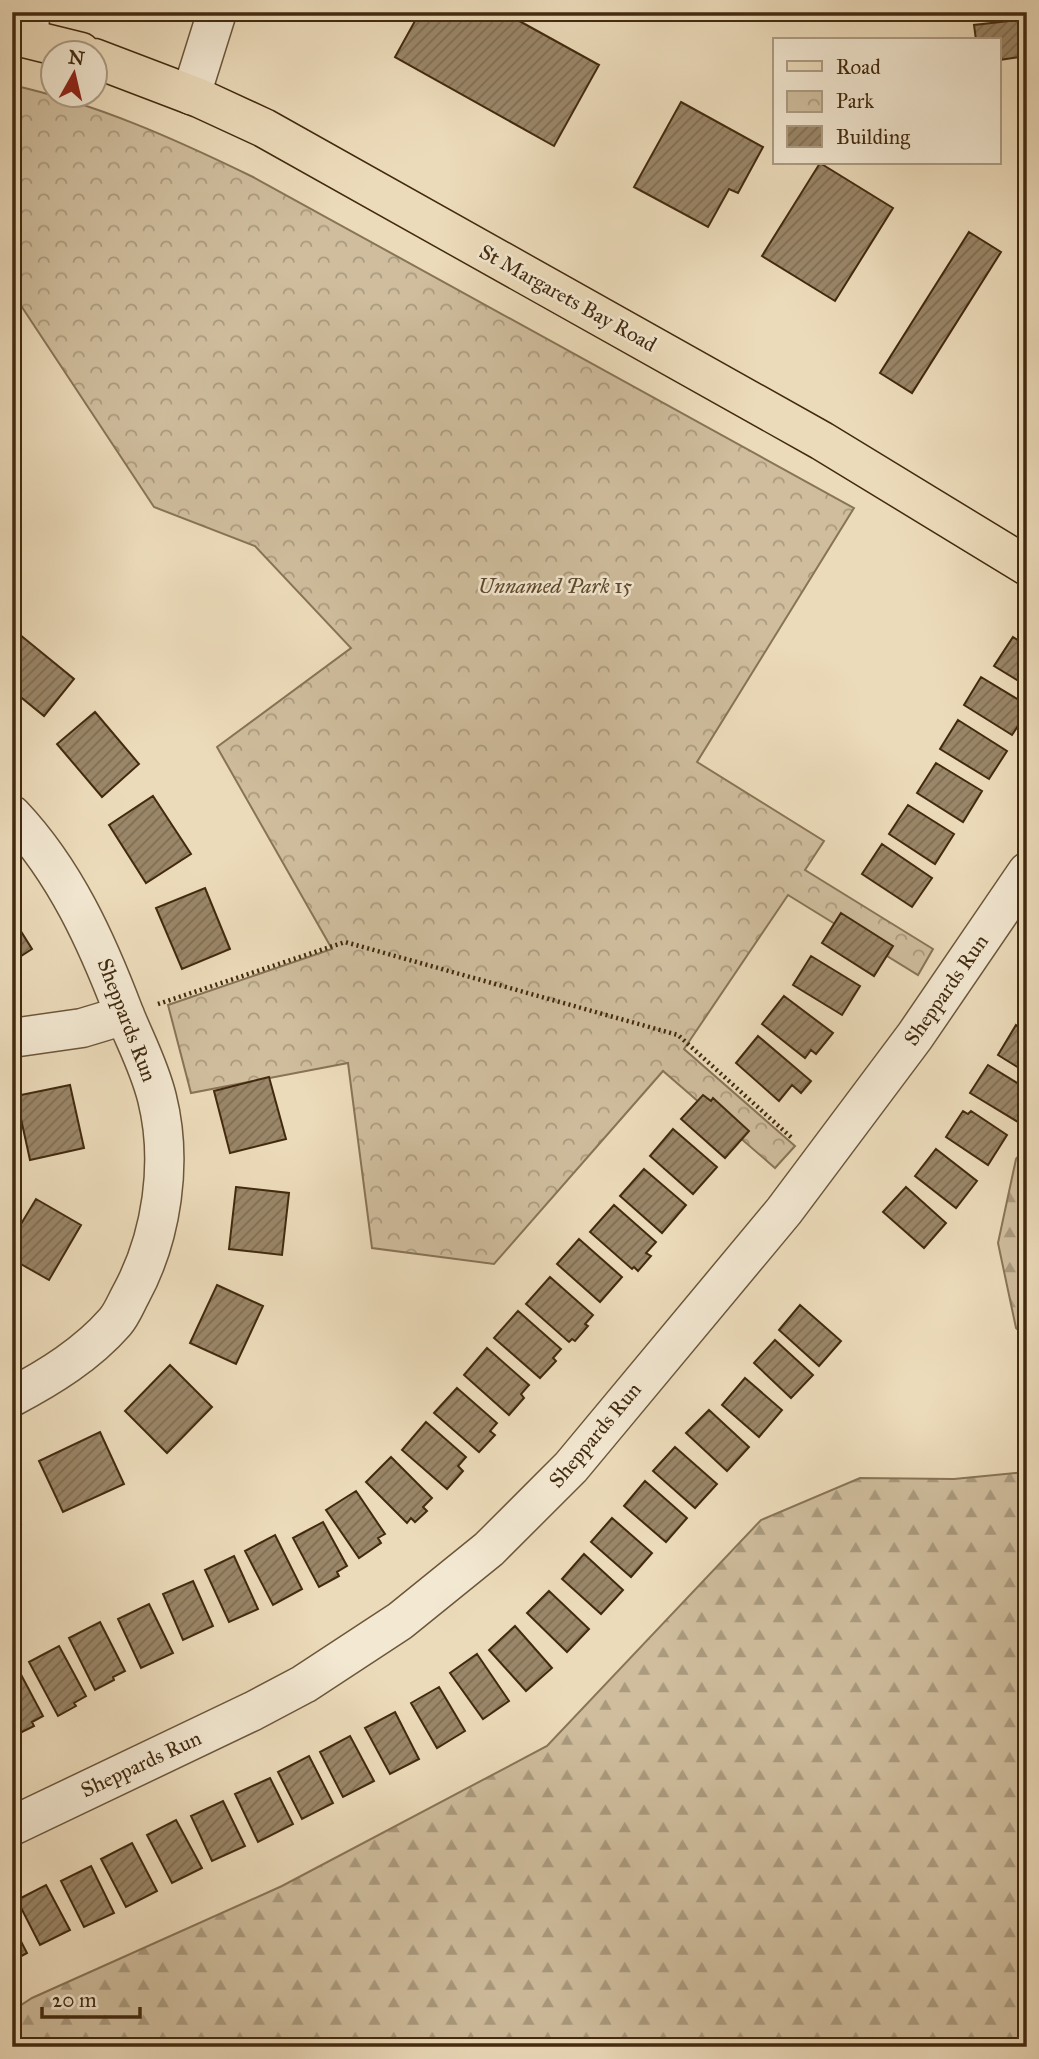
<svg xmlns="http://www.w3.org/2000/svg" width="1039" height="2059" font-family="'IM FELL Great Primer',serif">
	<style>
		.forest { fill: url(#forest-firs); stroke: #887456; stroke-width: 2 }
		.park { fill: url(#park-crowns); stroke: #887456; stroke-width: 2 }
		.building { fill: url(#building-hatch); stroke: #422a0f; stroke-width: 2 }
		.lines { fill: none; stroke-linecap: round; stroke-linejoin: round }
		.minor-casing { stroke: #6c563a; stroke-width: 41 }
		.major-casing { stroke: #422a0f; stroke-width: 41 }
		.path { stroke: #422a0f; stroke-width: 4.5; stroke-dasharray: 2 3.5; stroke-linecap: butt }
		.minor { stroke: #f3e8d2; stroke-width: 38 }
		.major { stroke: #ecdbba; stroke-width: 38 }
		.labels { text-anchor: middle; stroke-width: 5; stroke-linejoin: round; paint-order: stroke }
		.street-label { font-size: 21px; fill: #422a0f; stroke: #f3e8d2 }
		.park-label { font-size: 21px; font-style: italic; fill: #5e472b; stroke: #f3e8d2 }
	</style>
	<defs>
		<pattern id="forest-firs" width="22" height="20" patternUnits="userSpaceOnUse" patternTransform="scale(1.75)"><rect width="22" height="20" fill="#cfbd9d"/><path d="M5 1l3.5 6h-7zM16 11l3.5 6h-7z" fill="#aa9a7e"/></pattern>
		<pattern id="park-crowns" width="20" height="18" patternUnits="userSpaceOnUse" patternTransform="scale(1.75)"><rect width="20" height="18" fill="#cfbd9d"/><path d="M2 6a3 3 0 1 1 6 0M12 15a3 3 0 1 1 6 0" fill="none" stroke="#aa9a7e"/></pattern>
		<pattern id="building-hatch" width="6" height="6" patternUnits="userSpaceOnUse" patternTransform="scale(1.75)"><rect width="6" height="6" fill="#9a8668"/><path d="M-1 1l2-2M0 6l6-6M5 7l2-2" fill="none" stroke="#7f6e54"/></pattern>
	</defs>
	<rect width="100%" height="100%" fill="#ecdbba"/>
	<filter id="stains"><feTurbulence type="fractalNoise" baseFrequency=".00286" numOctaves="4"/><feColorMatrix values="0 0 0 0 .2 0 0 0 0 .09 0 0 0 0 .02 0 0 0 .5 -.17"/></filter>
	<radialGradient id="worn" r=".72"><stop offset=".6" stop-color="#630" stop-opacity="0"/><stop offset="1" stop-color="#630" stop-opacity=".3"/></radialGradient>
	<!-- forest -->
	<path class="forest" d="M1027,1146V1338L1016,1328L998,1243L1016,1159Z
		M1027,1472V2047H12V2011L32,1998L282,1886L547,1746L761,1520L860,1478L954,1479Z"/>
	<!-- park -->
	<path class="park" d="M12,85C97,104 175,139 253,177L854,508L697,762L824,841L805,870L933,949L918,975L788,895L684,1049L795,1146L775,1168L663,1071L494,1264L372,1248L348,1063L191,1093L168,1005L332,949L217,747L351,648L255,546L154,507L12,292Z"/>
	<!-- building -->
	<path class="building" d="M420,12H503L599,65L554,146L395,57Z
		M1027,19V56L999,60V40H976L974,25Z
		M681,102L763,147L738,193L729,189L708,227L634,187Z
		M820,163L893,208L835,301L762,256Z
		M969,232L1001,252L912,393L880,373Z
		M19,634L74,679L44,716L12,690V642Z
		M1013,637L1027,646V686L994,666Z
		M981,677L1027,705V712L1012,735L964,705Z
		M95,712L139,764L102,797L57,744Z
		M958,720L1007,751L989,779L940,749Z
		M936,763L982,791L963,822L917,793Z
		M153,796L191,854L146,883L109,825Z
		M908,805L954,834L935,864L889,834Z
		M882,844L932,878L912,907L862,874Z
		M205,888L230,949L182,969L156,908Z
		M841,913L893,946L874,976L822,943Z
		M12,917L32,949L12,962Z
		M811,956L860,986L842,1015L793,985Z
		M784,996L833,1033L816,1054L811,1050L805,1058L762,1024Z
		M1016,1025L1027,1032V1073L998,1055Z
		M758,1036L811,1081L801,1093L792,1085L779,1101L736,1063Z
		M988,1065L1027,1089V1108L1018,1122L970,1093Z
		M269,1077L286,1139L230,1153L214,1091Z
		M70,1085L84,1148L30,1160L16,1096Z
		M703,1095L711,1101L713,1098L749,1131L725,1158L681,1119Z
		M963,1111L968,1114L971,1111L1007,1135L988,1165L946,1137Z
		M673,1129L717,1167L693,1194L650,1156Z
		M936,1149L977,1181L956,1208L915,1176Z
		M644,1169L686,1205L662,1233L620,1196Z
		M236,1187L289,1193L282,1255L229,1249Z
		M906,1187L946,1223L924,1248L883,1212Z
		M36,1199L81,1225L49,1280L12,1259V1239Z
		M614,1205L656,1242L646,1253L651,1256L638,1271L634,1267L632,1269L590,1232Z
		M579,1239L622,1277L600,1302L557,1264Z
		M550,1277L593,1315L585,1324L588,1326L575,1341L572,1339L569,1342L526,1304Z
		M217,1285L263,1306L236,1364L190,1343Z
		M800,1305L841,1341L819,1366L779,1330Z
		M518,1311L561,1349L553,1358L556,1361L540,1378L494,1338Z
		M775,1340L813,1375L791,1398L754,1363Z
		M487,1348L529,1385L521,1394L524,1398L509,1415L464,1375Z
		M170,1365L212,1407L167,1453L125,1411Z
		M745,1378L782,1410L759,1437L722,1405Z
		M457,1388L497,1423L490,1431L495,1435L479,1452L434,1413Z
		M709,1410L749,1447L727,1471L686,1433Z
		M426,1422L466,1457L458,1466L463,1471L447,1489L402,1450Z
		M100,1432L124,1484L63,1512L39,1461Z
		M675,1447L717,1484L695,1508L653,1471Z
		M391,1457L432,1498L423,1507L427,1511L415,1522L411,1518L407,1523L366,1482Z
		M645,1481L687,1518L666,1542L624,1506Z
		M12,1488L21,1524L12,1526Z
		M356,1491L385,1534L378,1538L381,1543L359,1558L326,1510Z
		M612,1518L652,1553L631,1577L591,1542Z
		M323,1522L347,1566L337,1572L339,1576L319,1587L293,1538Z
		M275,1535L302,1589L273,1605L245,1551Z
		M584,1554L623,1590L601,1614L562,1579Z
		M234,1556L258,1609L229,1622L205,1570Z
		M193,1581L213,1626L183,1640L163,1594Z
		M549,1591L589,1629L567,1652L527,1613Z
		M149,1604L173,1653L141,1668L118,1619Z
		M100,1622L125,1671L113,1677L114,1680L95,1690L69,1638Z
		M515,1626L552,1668L526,1691L489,1650Z
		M59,1646L86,1696L74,1703L76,1706L58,1716L29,1662Z
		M477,1654L509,1701L483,1719L450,1673Z
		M18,1669L43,1716L32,1722L34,1726L18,1734L12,1724V1672Z
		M439,1687L465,1731L437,1748L411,1703Z
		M395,1712L419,1759L390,1774L365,1728Z
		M350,1736L374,1781L343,1797L320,1752Z
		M309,1756L333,1803L302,1819L278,1772Z
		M270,1778L293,1824L258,1842L235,1794Z
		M223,1801L245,1846L212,1861L191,1816Z
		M176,1820L202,1868L172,1883L147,1835Z
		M132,1843L157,1891L126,1907L101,1859Z
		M91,1866L114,1913L84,1927L61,1881Z
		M46,1885L70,1930L40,1945L17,1900Z
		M12,1924L27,1953L12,1961Z"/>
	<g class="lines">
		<defs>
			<path id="minor" d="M29,38L30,12
				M191,95L217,12
				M12,815C65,871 97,942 124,1013C136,1043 149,1066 157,1098C173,1162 162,1237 131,1294C126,1303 122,1314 115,1322C87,1354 50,1377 12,1397
				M12,1038L82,1028L125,1015
				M12,1826L253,1711L304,1684L400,1621L489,1549L571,1467L784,1211L915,1036L1027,872"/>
			<path id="major" d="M12,35L81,52
				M94,58L199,98L264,128L822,441L1027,566"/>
		</defs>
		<!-- minor casing -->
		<use href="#minor" class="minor-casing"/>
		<!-- major casing -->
		<use href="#major" class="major-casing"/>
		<!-- path -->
		<path class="path" d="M158,1004L345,942L678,1035L793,1139"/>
		<!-- minor -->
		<use href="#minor" class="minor"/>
		<!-- major -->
		<use href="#major" class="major"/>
	</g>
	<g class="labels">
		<!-- street labels -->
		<g class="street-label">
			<text transform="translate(568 298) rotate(29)" y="7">St Margarets Bay Road</text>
			<text transform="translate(946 990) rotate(-55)" y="7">Sheppards Run</text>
			<text transform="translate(127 1020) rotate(69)" y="7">Sheppards Run</text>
			<text transform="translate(595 1435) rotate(-50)" y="7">Sheppards Run</text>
			<text transform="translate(141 1764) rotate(-25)" y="7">Sheppards Run</text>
		</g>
		<!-- park labels -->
		<g class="park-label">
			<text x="555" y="593">Unnamed Park 15</text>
		</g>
	</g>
	<!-- margin -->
	<rect width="1039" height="2059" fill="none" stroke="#ecdbba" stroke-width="42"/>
	<rect x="14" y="14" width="1011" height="2031" fill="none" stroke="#422a0f" stroke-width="3.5"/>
	<rect x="21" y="21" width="997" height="2017" fill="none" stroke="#422a0f" stroke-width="2"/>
	<!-- legend -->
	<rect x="773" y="38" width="228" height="126" fill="#f3e8d2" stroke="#ac9c84" stroke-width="2"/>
	<rect x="787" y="61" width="35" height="10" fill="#ecdbba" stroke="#ac9c84" stroke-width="2"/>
	<text x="836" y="74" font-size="21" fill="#422a0f">Road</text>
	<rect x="787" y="91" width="35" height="21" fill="url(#park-crowns)" stroke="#ac9c84" stroke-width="2"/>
	<text x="836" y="108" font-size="21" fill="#422a0f">Park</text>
	<rect x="787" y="126" width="35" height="21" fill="url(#building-hatch)" stroke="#ac9c84" stroke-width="2"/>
	<text x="836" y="144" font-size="21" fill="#422a0f">Building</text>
	<!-- north arrow -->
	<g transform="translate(74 74) rotate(8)"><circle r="33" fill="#f3e8d2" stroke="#ac9c84" stroke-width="2"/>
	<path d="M0-5L12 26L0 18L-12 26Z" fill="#8f2418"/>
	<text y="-10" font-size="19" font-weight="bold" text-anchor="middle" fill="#422a0f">N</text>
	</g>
	<!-- scale -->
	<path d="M42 2007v10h98v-10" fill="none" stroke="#422a0f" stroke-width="3.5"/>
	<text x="52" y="2007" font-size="21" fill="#422a0f" stroke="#f3e8d2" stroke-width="5" paint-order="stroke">20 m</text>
	<rect width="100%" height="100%" filter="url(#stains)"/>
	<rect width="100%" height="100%" fill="url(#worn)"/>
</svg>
